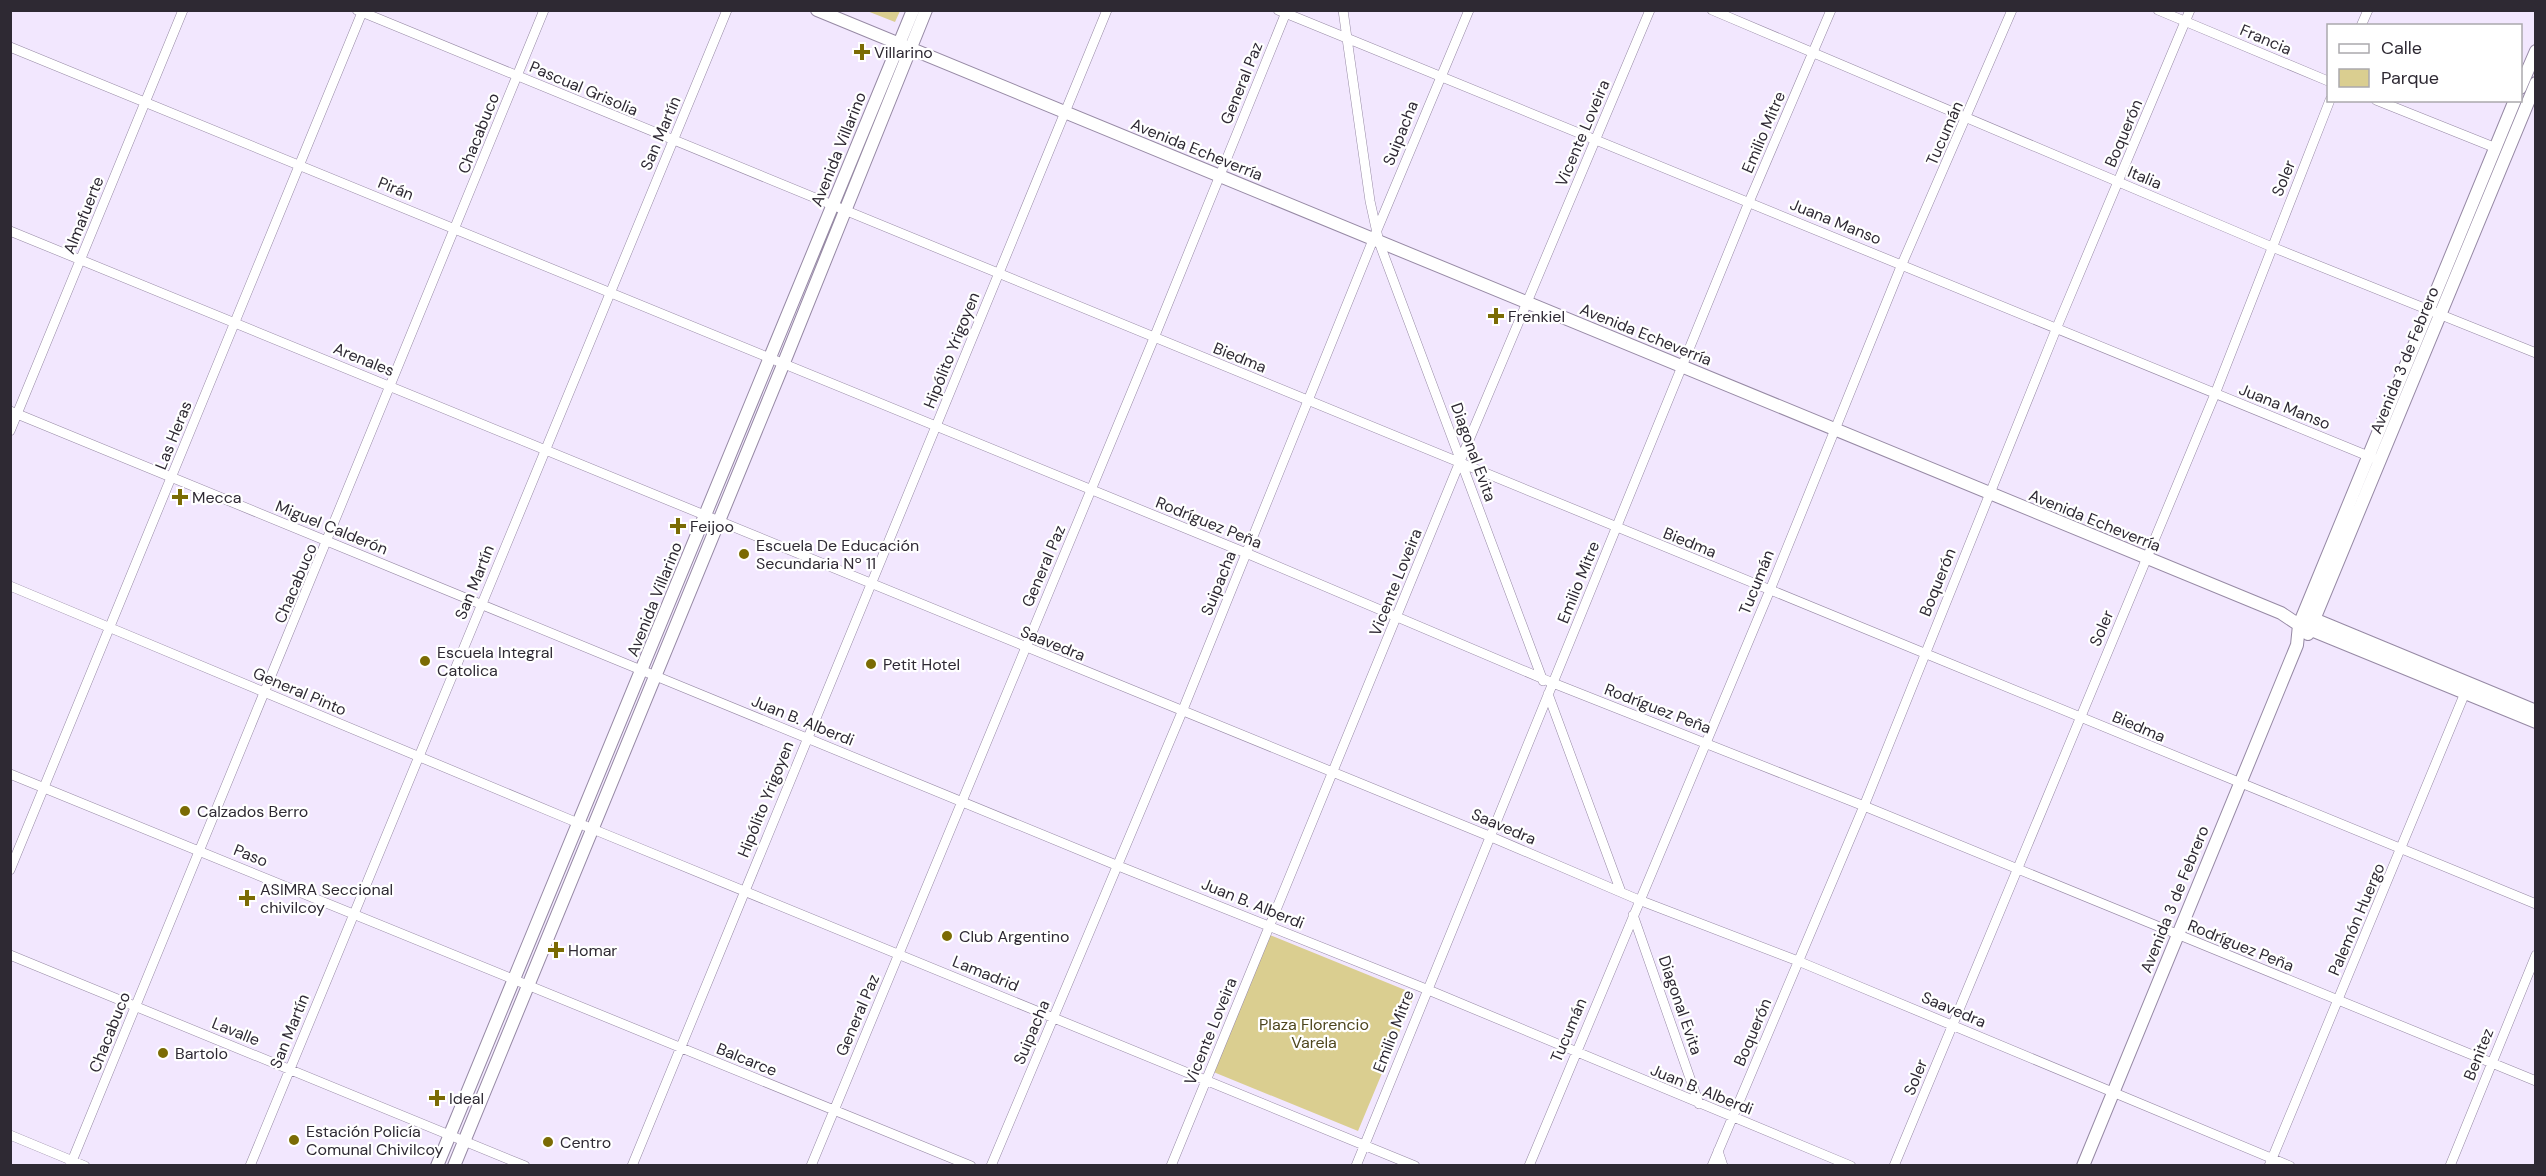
<svg xmlns="http://www.w3.org/2000/svg" width="2546" height="1176" font-family="'DM Sans',sans-serif">
	<style>
		.park { fill: #dace90 }
		.lines { fill: none; stroke-linecap: round; stroke-linejoin: round }
		.street-casing { stroke: #9689a4; stroke-width: 10 }
		.secondary-casing { stroke: #9689a4; stroke-width: 14 }
		.street { stroke: #fff; stroke-width: 9 }
		.secondary { stroke: #fff; stroke-width: 12 }
		.poi-dot { fill: #7b6b04; stroke: #fff; stroke-width: 2 }
		.labels { text-anchor: middle; stroke-width: 4.5; stroke-linejoin: round; paint-order: stroke }
		.street-label { font-size: 16px; fill: #2e2933; stroke: #fff }
		.poi-label { font-size: 16px; fill: #2e2933; stroke: #fff; text-anchor: start }
		.park-label { font-size: 16px; fill: #4e461d; stroke: #fff }
	</style>
	<rect width="100%" height="100%" fill="#f2e7fe"/>
	<!-- park -->
	<path class="park" d="M867,11L900,10V11L895,22Z
		M1270,935L1415,994L1358,1131L1211,1071Z"/>
	<g class="lines">
		<defs>
			<path id="street" d="M357,10L2536,904
				M1278,10L2373,458
				M1343,10L1370,201L1379,242L1543,681
				M1712,10L2272,247L2536,353
				M2158,10L2328,81
				M2361,26L2368,10
				M10,47L1246,553L1553,683L1864,806L2536,1081
				M2376,100L2496,148
				M10,231L1489,836L1639,900L1798,961L2290,1166
				M10,411L1116,865L1426,989L1851,1166
				M10,431L183,10
				M10,586L578,823L1415,1166
				M1548,694L1621,892
				M10,774L971,1166
				M10,870L363,10
				M1633,915L1699,1104
				M10,955L525,1166
				M10,1135L85,1166
				M1718,1151L1723,1166
				M70,1166L544,10
				M250,1166L727,10
				M632,1166L1107,10
				M811,1166L1154,338L1287,10
				M991,1166L1182,712L1377,230L1469,10
				M1171,1166L1461,459L1650,10
				M1356,1166L1749,202L1831,10
				M1529,1166L1770,590L1902,264L2012,10
				M1712,1166L1864,806L2057,327L2190,10
				M1894,1166L2215,394L2330,100
				M2269,1166L2467,688
				M2450,1166L2536,955"/>
			<path id="secondary" d="M817,10L2281,613L2299,625L2536,722
				M2520,88L2536,51
				M2309,617L2536,711
				M2308,634L2536,83
				M437,1166L913,10
				M454,1166L783,365L926,10
				M2083,1166L2297,645L2299,625L2515,100"/>
		</defs>
		<!-- street casing -->
		<use href="#street" class="street-casing"/>
		<!-- secondary casing -->
		<use href="#secondary" class="secondary-casing"/>
		<!-- street -->
		<use href="#street" class="street"/>
		<!-- secondary -->
		<use href="#secondary" class="secondary"/>
	</g>
	<!-- markers -->
	<g class="poi-dot">
		<path d="M859 43h6v6h6v6h-6v6h-6v-6h-6v-6h6z"/>
		<path d="M1493 307h6v6h6v6h-6v6h-6v-6h-6v-6h6z"/>
		<path d="M177 488h6v6h6v6h-6v6h-6v-6h-6v-6h6z"/>
		<path d="M675 517h6v6h6v6h-6v6h-6v-6h-6v-6h6z"/>
		<circle cx="744" cy="554" r="6"/>
		<circle cx="425" cy="661" r="6"/>
		<circle cx="871" cy="664" r="6"/>
		<circle cx="185" cy="811" r="6"/>
		<path d="M244 889h6v6h6v6h-6v6h-6v-6h-6v-6h6z"/>
		<circle cx="947" cy="936" r="6"/>
		<path d="M553 941h6v6h6v6h-6v6h-6v-6h-6v-6h6z"/>
		<circle cx="163" cy="1053" r="6"/>
		<path d="M434 1089h6v6h6v6h-6v6h-6v-6h-6v-6h6z"/>
		<circle cx="294" cy="1140" r="6"/>
		<circle cx="548" cy="1142" r="6"/>
	</g>
	<g class="labels">
		<!-- street labels -->
		<g class="street-label">
			<text transform="translate(2266 39) rotate(23)" y="6">Francia</text>
			<text transform="translate(1241 83) rotate(-68)" y="6">General Paz</text>
			<text transform="translate(584 88) rotate(23)" y="6">Pascual Grisolia</text>
			<text transform="translate(1763 132) rotate(-67)" y="6">Emilio Mitre</text>
			<text transform="translate(478 133) rotate(-68)" y="6">Chacabuco</text>
			<text transform="translate(660 133) rotate(-67)" y="6">San Martín</text>
			<text transform="translate(1400 133) rotate(-68)" y="6">Suipacha</text>
			<text transform="translate(1582 133) rotate(-67)" y="6">Vicente Loveira</text>
			<text transform="translate(1944 133) rotate(-66)" y="6">Tucumán</text>
			<text transform="translate(2123 133) rotate(-67)" y="6">Boquerón</text>
			<text transform="translate(838 149) rotate(-68)" y="6">Avenida Villarino</text>
			<text transform="translate(1197 149) rotate(22)" y="6">Avenida Echeverría</text>
			<text transform="translate(2145 177) rotate(23)" y="6">Italia</text>
			<text transform="translate(2283 178) rotate(-68)" y="6">Soler</text>
			<text transform="translate(396 188) rotate(22)" y="6">Pirán</text>
			<text transform="translate(83 215) rotate(-68)" y="6">Almafuerte</text>
			<text transform="translate(1836 221) rotate(22)" y="6">Juana Manso</text>
			<text transform="translate(1646 334) rotate(22)" y="6">Avenida Echeverría</text>
			<text transform="translate(951 350) rotate(-68)" y="6">Hipólito Yrigoyen</text>
			<text transform="translate(1240 357) rotate(22)" y="6">Biedma</text>
			<text transform="translate(364 359) rotate(22)" y="6">Arenales</text>
			<text transform="translate(2404 360) rotate(-68)" y="6">Avenida 3 de Febrero</text>
			<text transform="translate(2285 406) rotate(22)" y="6">Juana Manso</text>
			<text transform="translate(173 435) rotate(-68)" y="6">Las Heras</text>
			<text transform="translate(1474 452) rotate(70)" y="6">Diagonal Evita</text>
			<text transform="translate(2095 520) rotate(22)" y="6">Avenida Echeverría</text>
			<text transform="translate(1209 522) rotate(22)" y="6">Rodríguez Peña</text>
			<text transform="translate(332 527) rotate(22)" y="6">Miguel Calderón</text>
			<text transform="translate(1690 542) rotate(22)" y="6">Biedma</text>
			<text transform="translate(1043 566) rotate(-67)" y="6">General Paz</text>
			<text transform="translate(474 582) rotate(-68)" y="6">San Martín</text>
			<text transform="translate(1395 582) rotate(-68)" y="6">Vicente Loveira</text>
			<text transform="translate(1578 582) rotate(-68)" y="6">Emilio Mitre</text>
			<text transform="translate(1756 582) rotate(-68)" y="6">Tucumán</text>
			<text transform="translate(1937 582) rotate(-68)" y="6">Boquerón</text>
			<text transform="translate(295 583) rotate(-67)" y="6">Chacabuco</text>
			<text transform="translate(1218 583) rotate(-68)" y="6">Suipacha</text>
			<text transform="translate(654 599) rotate(-68)" y="6">Avenida Villarino</text>
			<text transform="translate(2101 628) rotate(-67)" y="6">Soler</text>
			<text transform="translate(1053 643) rotate(22)" y="6">Saavedra</text>
			<text transform="translate(300 691) rotate(23)" y="6">General Pinto</text>
			<text transform="translate(1658 708) rotate(21)" y="6">Rodríguez Peña</text>
			<text transform="translate(803 720) rotate(22)" y="6">Juan B. Alberdi</text>
			<text transform="translate(2139 726) rotate(23)" y="6">Biedma</text>
			<text transform="translate(765 799) rotate(-68)" y="6">Hipólito Yrigoyen</text>
			<text transform="translate(1504 826) rotate(23)" y="6">Saavedra</text>
			<text transform="translate(251 855) rotate(22)" y="6">Paso</text>
			<text transform="translate(2174 899) rotate(-68)" y="6">Avenida 3 de Febrero</text>
			<text transform="translate(1253 903) rotate(22)" y="6">Juan B. Alberdi</text>
			<text transform="translate(2356 919) rotate(-67)" y="6">Palemón Huergo</text>
			<text transform="translate(2241 945) rotate(22)" y="6">Rodríguez Peña</text>
			<text transform="translate(986 973) rotate(22)" y="6">Lamadrid</text>
			<text transform="translate(1681 1005) rotate(71)" y="6">Diagonal Evita</text>
			<text transform="translate(1954 1009) rotate(23)" y="6">Saavedra</text>
			<text transform="translate(857 1015) rotate(-67)" y="6">General Paz</text>
			<text transform="translate(1568 1030) rotate(-67)" y="6">Tucumán</text>
			<text transform="translate(236 1031) rotate(22)" y="6">Lavalle</text>
			<text transform="translate(289 1031) rotate(-68)" y="6">San Martín</text>
			<text transform="translate(1210 1031) rotate(-68)" y="6">Vicente Loveira</text>
			<text transform="translate(1393 1031) rotate(-69)" y="6">Emilio Mitre</text>
			<text transform="translate(109 1032) rotate(-68)" y="6">Chacabuco</text>
			<text transform="translate(1031 1032) rotate(-67)" y="6">Suipacha</text>
			<text transform="translate(1752 1032) rotate(-67)" y="6">Boquerón</text>
			<text transform="translate(2478 1054) rotate(-68)" y="6">Benitez</text>
			<text transform="translate(747 1059) rotate(22)" y="6">Balcarce</text>
			<text transform="translate(1915 1077) rotate(-68)" y="6">Soler</text>
			<text transform="translate(1702 1089) rotate(22)" y="6">Juan B. Alberdi</text>
		</g>
		<!-- poi labels -->
		<g class="poi-label">
			<text x="874" y="58">Villarino</text>
			<text x="1508" y="322">Frenkiel</text>
			<text x="192" y="503">Mecca</text>
			<text x="690" y="532">Feijoo</text>
			<text x="756" y="551">Escuela De Educación<tspan x="756" dy="18">Secundaria Nº 11</tspan></text>
			<text x="437" y="658">Escuela Integral<tspan x="437" dy="18">Catolica</tspan></text>
			<text x="883" y="670">Petit Hotel</text>
			<text x="197" y="817">Calzados Berro</text>
			<text x="260" y="895">ASIMRA Seccional<tspan x="260" dy="18">chivilcoy</tspan></text>
			<text x="959" y="942">Club Argentino</text>
			<text x="568" y="956">Homar</text>
			<text x="175" y="1059">Bartolo</text>
			<text x="449" y="1104">Ideal</text>
			<text x="306" y="1137">Estación Policía<tspan x="306" dy="18">Comunal Chivilcoy</tspan></text>
			<text x="560" y="1148">Centro</text>
		</g>
		<!-- park labels -->
		<g class="park-label">
			<text x="1314" y="1030">Plaza Florencio<tspan x="1314" dy="18">Varela</tspan></text>
		</g>
	</g>
	<!-- border -->
	<rect width="2546" height="1176" fill="none" stroke="#2e2933" stroke-width="24"/>
	<!-- legend -->
	<rect x="2327" y="24" width="195" height="78" fill="#ffffff" stroke="#aba9ad" stroke-width="1.5"/>
	<rect x="2339" y="44" width="30" height="9" fill="#ffffff" stroke="#aba9ad" stroke-width="1.5"/>
	<text x="2381" y="54" font-size="18" fill="#2e2933">Calle</text>
	<rect x="2339" y="69" width="30" height="18" fill="#dace90" stroke="#aba9ad" stroke-width="1.5"/>
	<text x="2381" y="84" font-size="18" fill="#2e2933">Parque</text>
</svg>
